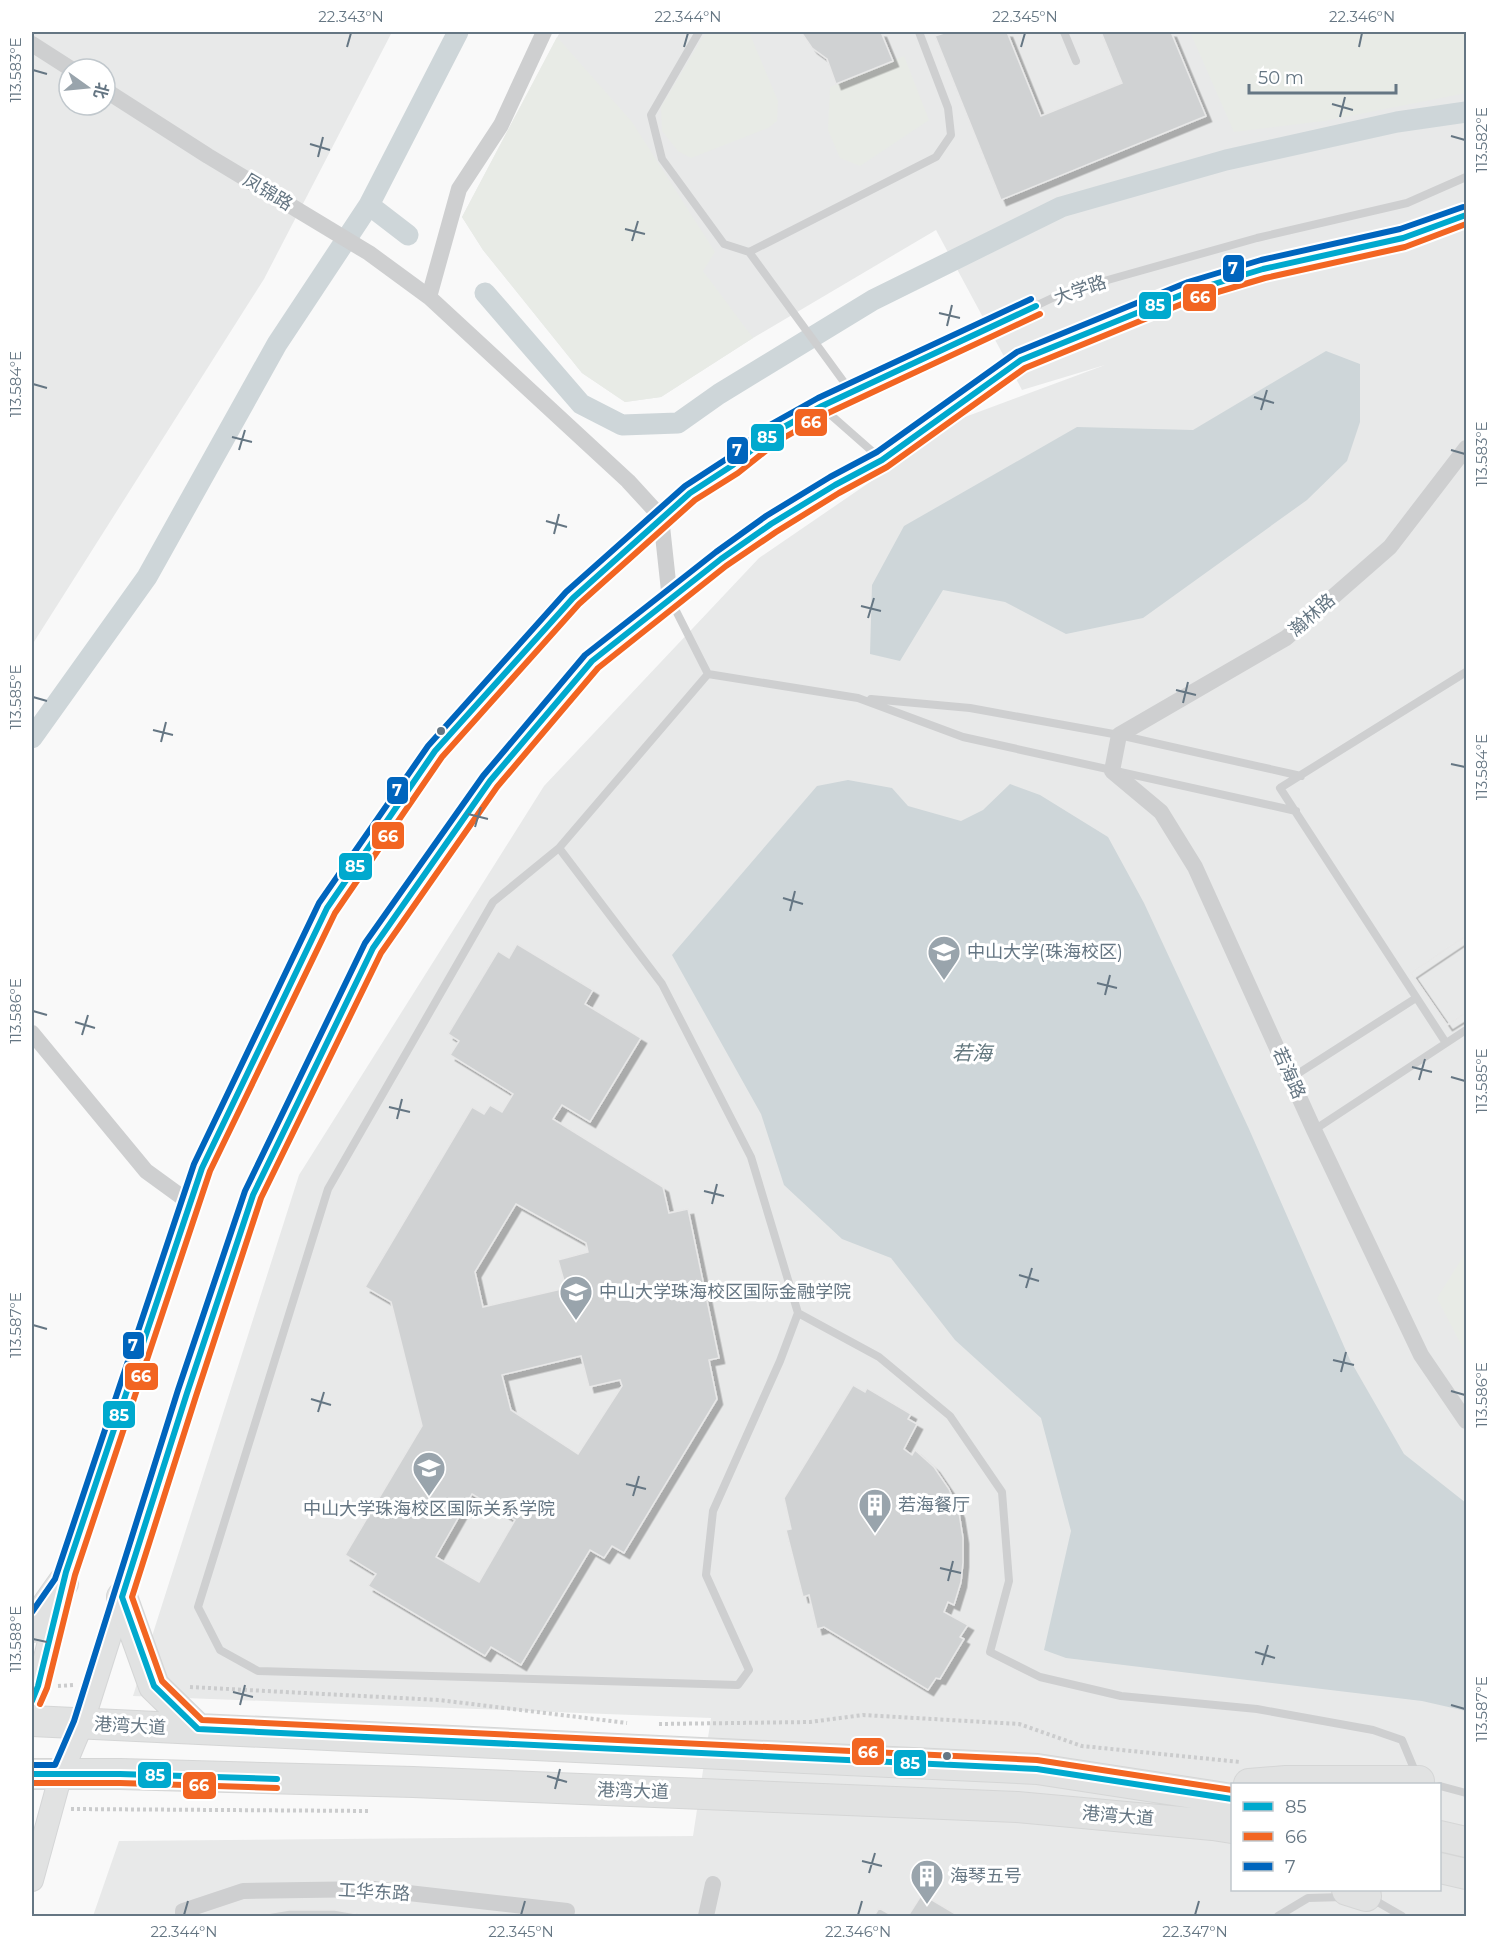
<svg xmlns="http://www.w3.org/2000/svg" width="1498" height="1948" font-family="Montserrat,'Noto Sans SC',sans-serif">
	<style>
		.built { fill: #e8e9e9; fill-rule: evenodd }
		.green { fill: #e8ebe6 }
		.water { fill: #ced6d9 }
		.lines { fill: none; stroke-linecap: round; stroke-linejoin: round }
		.canal { stroke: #ced6d9; stroke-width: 21 }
		.building { fill: #d0d2d3; stroke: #e8e8e8; stroke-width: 1.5; fill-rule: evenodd; filter: url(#shadow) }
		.secondary-casing { stroke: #d5d6d7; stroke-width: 24 }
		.highway-casing { stroke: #d5d6d6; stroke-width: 32 }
		.path { stroke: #cbcccd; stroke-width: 4; stroke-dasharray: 3 3; stroke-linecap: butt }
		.lane { stroke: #cecfd0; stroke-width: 8 }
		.street { stroke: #cecfd0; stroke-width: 16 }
		.secondary { stroke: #e1e2e2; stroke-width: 22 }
		.highway { stroke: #e1e2e2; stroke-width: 30 }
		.bus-1-casing { stroke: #fff; stroke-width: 10 }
		.bus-2-casing { stroke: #fff; stroke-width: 10 }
		.bus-3-casing { stroke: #fff; stroke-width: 10 }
		.bus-1 { stroke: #00a9ce; stroke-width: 6 }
		.bus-2 { stroke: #f26522; stroke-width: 6 }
		.bus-3 { stroke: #0065bd; stroke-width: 6 }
		.ticks { fill: none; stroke: #657683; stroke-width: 2 }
		.bus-dot { fill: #657683; stroke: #fff; stroke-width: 2 }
		.labels { text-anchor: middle; stroke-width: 6; stroke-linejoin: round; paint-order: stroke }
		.street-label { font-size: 18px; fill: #657683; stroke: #fff }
		.poi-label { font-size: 18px; fill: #657683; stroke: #fff; text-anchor: start }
		.water-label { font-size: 20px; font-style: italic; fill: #60757c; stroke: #fff }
		.line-badge { stroke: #fff; stroke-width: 2 }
		.badge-label { font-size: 16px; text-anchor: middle; font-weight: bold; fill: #fff }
		.neatline { fill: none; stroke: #657683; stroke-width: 2 }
		.ticks-label { font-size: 15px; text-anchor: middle; fill: #657683 }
	</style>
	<defs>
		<filter id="shadow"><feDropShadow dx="5.5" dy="5.5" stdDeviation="0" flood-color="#0004"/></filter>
	</defs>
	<rect width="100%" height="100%" fill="#f9f9f9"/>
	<!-- built -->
	<path class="built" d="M32,32H392L264,279L32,645ZM69,69H105V105H69Z
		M560,32H1466V1916H93L119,1841L693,1836L711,1718L133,1696L299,1175L544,786L759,558L965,417L1105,365L1022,390L936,230L753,338L661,397L625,402L582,373L483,250L462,217ZM1232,1784H1440V1890H1232Z"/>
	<!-- green -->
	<path class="green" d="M706,32H749L778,101L777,121L768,128L691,158L678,151L662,131L661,107Z
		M1190,32H1466V93L1324,121L1234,132Z
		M557,37L632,122L715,252L703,271L753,338L661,397L625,402L582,373L483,250L462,217Z
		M904,56L929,120L860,166L840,158L828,130L830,87Z
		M1466,1252V1354L1437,1298Z"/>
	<!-- water -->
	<path class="water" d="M1326,351L1360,364V422L1347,461L1307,500L1143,618L1066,634L1005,602L943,590L900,661L870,654L872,585L904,526L1077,427L1193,430Z
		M848,780L892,788L908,806L961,821L983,810L1010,784L1040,795L1108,837L1144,903L1249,1129L1350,1360L1404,1454L1466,1503V1711L1422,1701L1066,1658L1044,1650L1071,1531L1041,1418L955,1340L891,1258L842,1239L784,1185L761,1114L672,955L817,786Z"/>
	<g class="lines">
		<!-- canal -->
		<path class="canal" d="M369,205L408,235
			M485,293L581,404L622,425L678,423L719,394L873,300L1061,207L1226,160L1397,122L1466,112
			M32,738L147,577L277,344L369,205L458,32"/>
	</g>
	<!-- building -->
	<path class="building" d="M801,32H881L893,61L836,84L827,59L812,48Z
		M947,32H1007L1041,116L1122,83L1101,32H1171L1206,116L1001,200L935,36Z
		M1466,936V1013L1447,1025L1411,973Z
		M1466,936V1013L1447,1025L1411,973Z
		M517,944L593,990L585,1004L641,1038L590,1122L562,1105L553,1119L663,1187L669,1213L688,1209L719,1358L709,1360L717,1399L624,1553L612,1546L604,1558L590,1550L521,1665L491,1647L485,1656L368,1586L376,1574L345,1555L422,1426L391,1302L365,1287L472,1107L484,1114L490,1105L502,1112L513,1094L450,1055L459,1041L448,1034L498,951L509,958ZM516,1204L586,1243L588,1252L558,1260L566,1288L483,1307L475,1272ZM581,1356L589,1387L620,1380L622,1386L578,1454L511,1410L502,1375ZM472,1494L515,1520L479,1582L436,1557Z
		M853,1385L865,1392L867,1388L911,1414L908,1419L917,1424L904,1449L912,1455L915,1450L934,1467L949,1489L959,1513L963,1538V1562L961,1582L954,1605L948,1602L944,1612L968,1625L960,1637L964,1639L940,1679L936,1678L928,1690L824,1627L817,1629L809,1595L803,1597L786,1530L791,1529L784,1498Z
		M922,1894L959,1916H908Z
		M879,1908L893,1916H874Z
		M289,1910H335L369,1916H253Z"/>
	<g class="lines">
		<defs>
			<path id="secondary" d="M32,1701L38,1686L66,1572L202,1168L327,908L435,751L573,598L690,493L733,465L773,433L822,406L852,393
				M32,1880L61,1774L82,1724L187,1393L253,1195L373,948L490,781L592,661L721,559L771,524L835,485L882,460"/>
			<path id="highway" d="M122,1597L154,1686L198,1729
				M32,1627L63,1583
				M32,1721L1037,1769L1232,1799
				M32,1774H120L413,1782L1017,1807L1213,1825L1232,1828
				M1249,1784L1286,1781H1419
				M1440,1836L1466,1842
				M1440,1868L1466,1874
				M1347,1890L1366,1896"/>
		</defs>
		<!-- secondary casing -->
		<use href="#secondary" class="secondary-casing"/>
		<!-- highway casing -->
		<use href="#highway" class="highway-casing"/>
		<!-- path -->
		<path class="path" d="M58,1686L74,1685
			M190,1687L439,1700L627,1723
			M659,1724L810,1722L863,1715L1019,1724L1082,1746L1240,1762
			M71,1809L371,1811"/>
		<!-- lane -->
		<path class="lane" d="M699,32L651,115L662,159L724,244L749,252
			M919,32L948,108L951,135L936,157L749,252L852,393L1065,292L1257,238L1407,203L1466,177
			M1064,32L1076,61
			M824,409L882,460L1021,360L1191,291L1263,269L1403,238L1466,215
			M671,601L708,674L858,698L963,737L1296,811
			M871,699L970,708L1119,735L1301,776
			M559,848L493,902L328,1189L198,1607L220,1650L258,1671L738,1685L749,1670L706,1575L713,1511L780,1361L798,1313L751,1157L662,984L559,848L708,674
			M1446,1043L1280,788L1466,672
			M1291,1078L1416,998
			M1314,1130L1466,1030
			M798,1313L879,1357L950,1416L1002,1492L1009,1581L990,1652L1040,1677L1121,1696L1257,1709L1373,1730L1402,1740L1417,1776
			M1440,1786L1466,1793
			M1369,1897L1402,1916
			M1278,1916L1308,1898L1344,1897"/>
		<!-- street -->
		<path class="street" d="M544,32L501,125L459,189L429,297L628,481L661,517L670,600
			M32,44L71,69
			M105,90L208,156L369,253L429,297
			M1466,448L1390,547L1286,638L1119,735L1112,771L1161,812L1195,867L1314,1130L1421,1355L1466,1421
			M32,1033L146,1171L190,1203
			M183,1916V1911L243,1891L373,1889L567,1911L566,1916
			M706,1916L713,1884"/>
		<!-- secondary -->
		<use href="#secondary" class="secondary"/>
		<!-- highway -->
		<use href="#highway" class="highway"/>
		<defs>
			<path id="bus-1" d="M32,1701L38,1686L66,1572L202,1168L327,908L435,751L573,598L690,493L733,465L773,433L822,406L1036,306
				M32,1774H120L277,1779
				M1232,1799L1037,1769L198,1729L154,1686L122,1597L187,1393L253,1195L373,948L490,781L592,661L721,559L771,524L835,485L882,460L1021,360L1191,291L1263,269L1403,238L1466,215"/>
			<path id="bus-2" d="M40,1704L47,1688L75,1575L210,1171L335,913L442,757L579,604L695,500L738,473L778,441L826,414L1040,314
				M32,1783H120L277,1788
				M1232,1790L1037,1760L202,1720L162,1681L132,1597L196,1396L261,1198L381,953L497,787L598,668L726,566L776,532L839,493L887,467L1025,368L1194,299L1265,278L1405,247L1466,224"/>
			<path id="bus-3" d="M32,1612L55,1579L194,1164L319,903L428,746L566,592L685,486L728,458L768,426L818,398L1031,299
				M32,1765H55L74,1721L178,1390L245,1191L365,943L483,776L585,655L716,552L766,516L830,477L877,452L1017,352L1188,282L1261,260L1400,229L1463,207"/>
		</defs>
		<!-- bus-1 casing -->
		<use href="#bus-1" class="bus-1-casing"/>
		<!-- bus-2 casing -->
		<use href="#bus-2" class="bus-2-casing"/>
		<!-- bus-3 casing -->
		<use href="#bus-3" class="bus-3-casing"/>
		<!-- bus-1 -->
		<use href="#bus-1" class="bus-1"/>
		<!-- bus-2 -->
		<use href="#bus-2" class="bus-2"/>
		<!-- bus-3 -->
		<use href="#bus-3" class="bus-3"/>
	</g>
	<!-- ticks -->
	<path class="ticks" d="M347,47L351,33M684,47L688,33M1021,47L1025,33M1359,47L1362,33M33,70L47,74M1332,104L1353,110M1340,117L1345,97M1451,136L1465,140M310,144L330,150M318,157L323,137M625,229L645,234M632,241L638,221M939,313L960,318M947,326L952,305M33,384L47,388M1254,397L1274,403M1261,410L1267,390M232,437L252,442M239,450L245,430M1451,450L1465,454M546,521L567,527M554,534L559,514M861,606L881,611M868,618L874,598M1176,690L1196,695M33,697L47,701M1183,703L1188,682M153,730L173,735M161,742L166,722M1451,764L1465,767M468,814L488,819M475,827L481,807M783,898L803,904M790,911L795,891M1097,983L1117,988M1105,995L1110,975M33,1011L47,1015M75,1022L95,1028M82,1035L88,1015M1412,1067L1432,1072M1451,1077L1465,1081M1419,1080L1425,1059M389,1107L410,1112M397,1119L402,1099M704,1191L724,1196M712,1204L717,1184M1019,1275L1039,1281M1026,1288L1032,1268M33,1325L47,1329M1333,1360L1354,1365M1341,1372L1346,1352M1451,1391L1465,1395M311,1399L331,1405M318,1412L324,1392M626,1484L646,1489M633,1496L639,1476M940,1568L961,1573M948,1581L953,1561M33,1639L47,1642M1255,1652L1275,1658M1262,1665L1268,1645M233,1692L253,1697M240,1705L245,1685M1451,1705L1465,1709M547,1776L567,1782M555,1789L560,1769M862,1861L882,1866M869,1873L875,1853M184,1915L188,1901M521,1915L525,1901M858,1915L862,1901M1195,1915L1199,1901"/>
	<!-- icons -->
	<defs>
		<symbol id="university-pin" viewBox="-11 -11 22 30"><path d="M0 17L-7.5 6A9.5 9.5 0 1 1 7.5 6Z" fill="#99a4ac" stroke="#fff"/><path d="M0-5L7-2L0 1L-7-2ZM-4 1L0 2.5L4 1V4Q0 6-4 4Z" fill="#fff"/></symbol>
		<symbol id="building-pin" viewBox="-11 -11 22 30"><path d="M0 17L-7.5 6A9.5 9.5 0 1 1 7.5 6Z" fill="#99a4ac" stroke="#fff"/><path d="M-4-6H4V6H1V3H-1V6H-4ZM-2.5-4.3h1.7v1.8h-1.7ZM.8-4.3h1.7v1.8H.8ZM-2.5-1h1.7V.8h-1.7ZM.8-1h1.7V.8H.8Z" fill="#fff"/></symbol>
	</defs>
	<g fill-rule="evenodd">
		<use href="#university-pin" x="925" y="933" width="38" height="52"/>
		<use href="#university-pin" x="557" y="1273" width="38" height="52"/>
		<use href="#university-pin" x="410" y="1449" width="38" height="52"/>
		<use href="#building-pin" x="856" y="1486" width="38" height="52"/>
		<use href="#building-pin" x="908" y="1857" width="38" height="52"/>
	</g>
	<!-- markers -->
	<g class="bus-dot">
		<circle cx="441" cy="731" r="5"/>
		<circle cx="947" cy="1756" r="5"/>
	</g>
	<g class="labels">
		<!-- street labels -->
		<g class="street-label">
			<text transform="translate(268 192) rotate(31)" y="6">凤锦路</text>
			<text transform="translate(1080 290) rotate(-19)" y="6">大学路</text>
			<text transform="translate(1312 615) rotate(-41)" y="6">瀚林路</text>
			<text transform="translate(1289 1073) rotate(66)" y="6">若海路</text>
			<text transform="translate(130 1726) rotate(3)" y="6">港湾大道</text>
			<text transform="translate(633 1791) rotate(2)" y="6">港湾大道</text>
			<text transform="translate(1118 1816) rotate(5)" y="6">港湾大道</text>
			<text transform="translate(374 1892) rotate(3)" y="6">工华东路</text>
		</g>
		<!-- poi labels -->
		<g class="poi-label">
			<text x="967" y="958">中山大学(珠海校区)</text>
			<text x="599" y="1298">中山大学珠海校区国际金融学院</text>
			<text x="898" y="1511">若海餐厅</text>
			<text x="429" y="1515" text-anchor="middle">中山大学珠海校区国际关系学院</text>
			<text x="950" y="1882">海琴五号</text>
		</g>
		<!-- water labels -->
		<g class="water-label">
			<text x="972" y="1060">若海</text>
		</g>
	</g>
	<g class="line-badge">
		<rect x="1222" y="254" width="23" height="29" rx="6" fill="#0065bd"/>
		<rect x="1182" y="283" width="35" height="29" rx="6" fill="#f26522"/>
		<rect x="1138" y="291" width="34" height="29" rx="6" fill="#00a9ce"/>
		<rect x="794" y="408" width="34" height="29" rx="6" fill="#f26522"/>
		<rect x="750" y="423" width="35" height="29" rx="6" fill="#00a9ce"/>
		<rect x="726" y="436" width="23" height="29" rx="6" fill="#0065bd"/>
		<rect x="386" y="776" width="23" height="29" rx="6" fill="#0065bd"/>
		<rect x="371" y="821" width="34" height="29" rx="6" fill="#f26522"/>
		<rect x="338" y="852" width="35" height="29" rx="6" fill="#00a9ce"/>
		<rect x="122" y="1331" width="23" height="29" rx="6" fill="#0065bd"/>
		<rect x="124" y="1362" width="35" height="29" rx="6" fill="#f26522"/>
		<rect x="102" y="1400" width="34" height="29" rx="6" fill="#00a9ce"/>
		<rect x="851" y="1737" width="34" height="29" rx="6" fill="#f26522"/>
		<rect x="893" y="1749" width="34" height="28" rx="6" fill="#00a9ce"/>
		<rect x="137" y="1761" width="35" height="28" rx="6" fill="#00a9ce"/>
		<rect x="182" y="1771" width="35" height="29" rx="6" fill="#f26522"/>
	</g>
	<g class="badge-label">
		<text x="1233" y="274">7</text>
		<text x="1200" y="303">66</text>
		<text x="1155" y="311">85</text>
		<text x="811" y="428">66</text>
		<text x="767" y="443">85</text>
		<text x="737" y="456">7</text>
		<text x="397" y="796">7</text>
		<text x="388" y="842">66</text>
		<text x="355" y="872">85</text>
		<text x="133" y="1351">7</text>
		<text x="141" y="1382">66</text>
		<text x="119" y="1421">85</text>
		<text x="868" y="1758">66</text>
		<text x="910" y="1769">85</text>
		<text x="155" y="1781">85</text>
		<text x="199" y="1791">66</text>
	</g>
	<!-- border -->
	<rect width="1498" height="1948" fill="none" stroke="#ffffff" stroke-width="66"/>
	<!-- legend -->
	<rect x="1231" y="1783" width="210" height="108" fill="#ffffff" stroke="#c1c8cd" stroke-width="1.5"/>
	<rect x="1243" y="1802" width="30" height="9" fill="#00a9ce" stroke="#c1c8cd" stroke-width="1.5"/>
	<text x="1285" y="1813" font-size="18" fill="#657683">85</text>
	<rect x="1243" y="1832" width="30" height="9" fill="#f26522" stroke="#c1c8cd" stroke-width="1.5"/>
	<text x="1285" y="1843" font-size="18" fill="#657683">66</text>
	<rect x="1243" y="1862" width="30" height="9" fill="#0065bd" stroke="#c1c8cd" stroke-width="1.5"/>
	<text x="1285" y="1873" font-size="18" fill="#657683">7</text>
	<!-- north arrow -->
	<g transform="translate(87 87) rotate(105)"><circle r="28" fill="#ffffff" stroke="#c1c8cd" stroke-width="1.5"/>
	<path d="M0-4.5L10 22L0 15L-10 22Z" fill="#99a4ac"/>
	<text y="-9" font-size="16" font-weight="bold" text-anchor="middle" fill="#657683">北</text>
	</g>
	<!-- scale -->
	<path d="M1249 84v9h147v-9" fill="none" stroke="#657683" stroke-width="3"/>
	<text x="1258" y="84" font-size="18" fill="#657683" stroke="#ffffff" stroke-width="4.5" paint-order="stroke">50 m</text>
	<rect x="33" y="33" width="1432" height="1882" class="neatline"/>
	<g class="ticks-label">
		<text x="351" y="22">22.343°N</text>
		<text x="688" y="22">22.344°N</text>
		<text x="1025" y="22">22.345°N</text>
		<text x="1362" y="22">22.346°N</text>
		<text transform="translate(16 70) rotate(-90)" y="5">113.583°E</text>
		<text transform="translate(1482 140) rotate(-90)" y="5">113.582°E</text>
		<text transform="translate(16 384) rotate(-90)" y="5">113.584°E</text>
		<text transform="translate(1482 454) rotate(-90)" y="5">113.583°E</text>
		<text transform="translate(16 697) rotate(-90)" y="5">113.585°E</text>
		<text transform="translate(1482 767) rotate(-90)" y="5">113.584°E</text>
		<text transform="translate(16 1011) rotate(-90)" y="5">113.586°E</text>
		<text transform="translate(1482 1081) rotate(-90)" y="5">113.585°E</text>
		<text transform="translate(16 1325) rotate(-90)" y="5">113.587°E</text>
		<text transform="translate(1482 1395) rotate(-90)" y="5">113.586°E</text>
		<text transform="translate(16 1639) rotate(-90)" y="5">113.588°E</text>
		<text transform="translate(1482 1709) rotate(-90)" y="5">113.587°E</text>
		<text x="184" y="1937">22.344°N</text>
		<text x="521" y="1937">22.345°N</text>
		<text x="858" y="1937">22.346°N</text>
		<text x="1195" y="1937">22.347°N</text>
	</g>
</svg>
